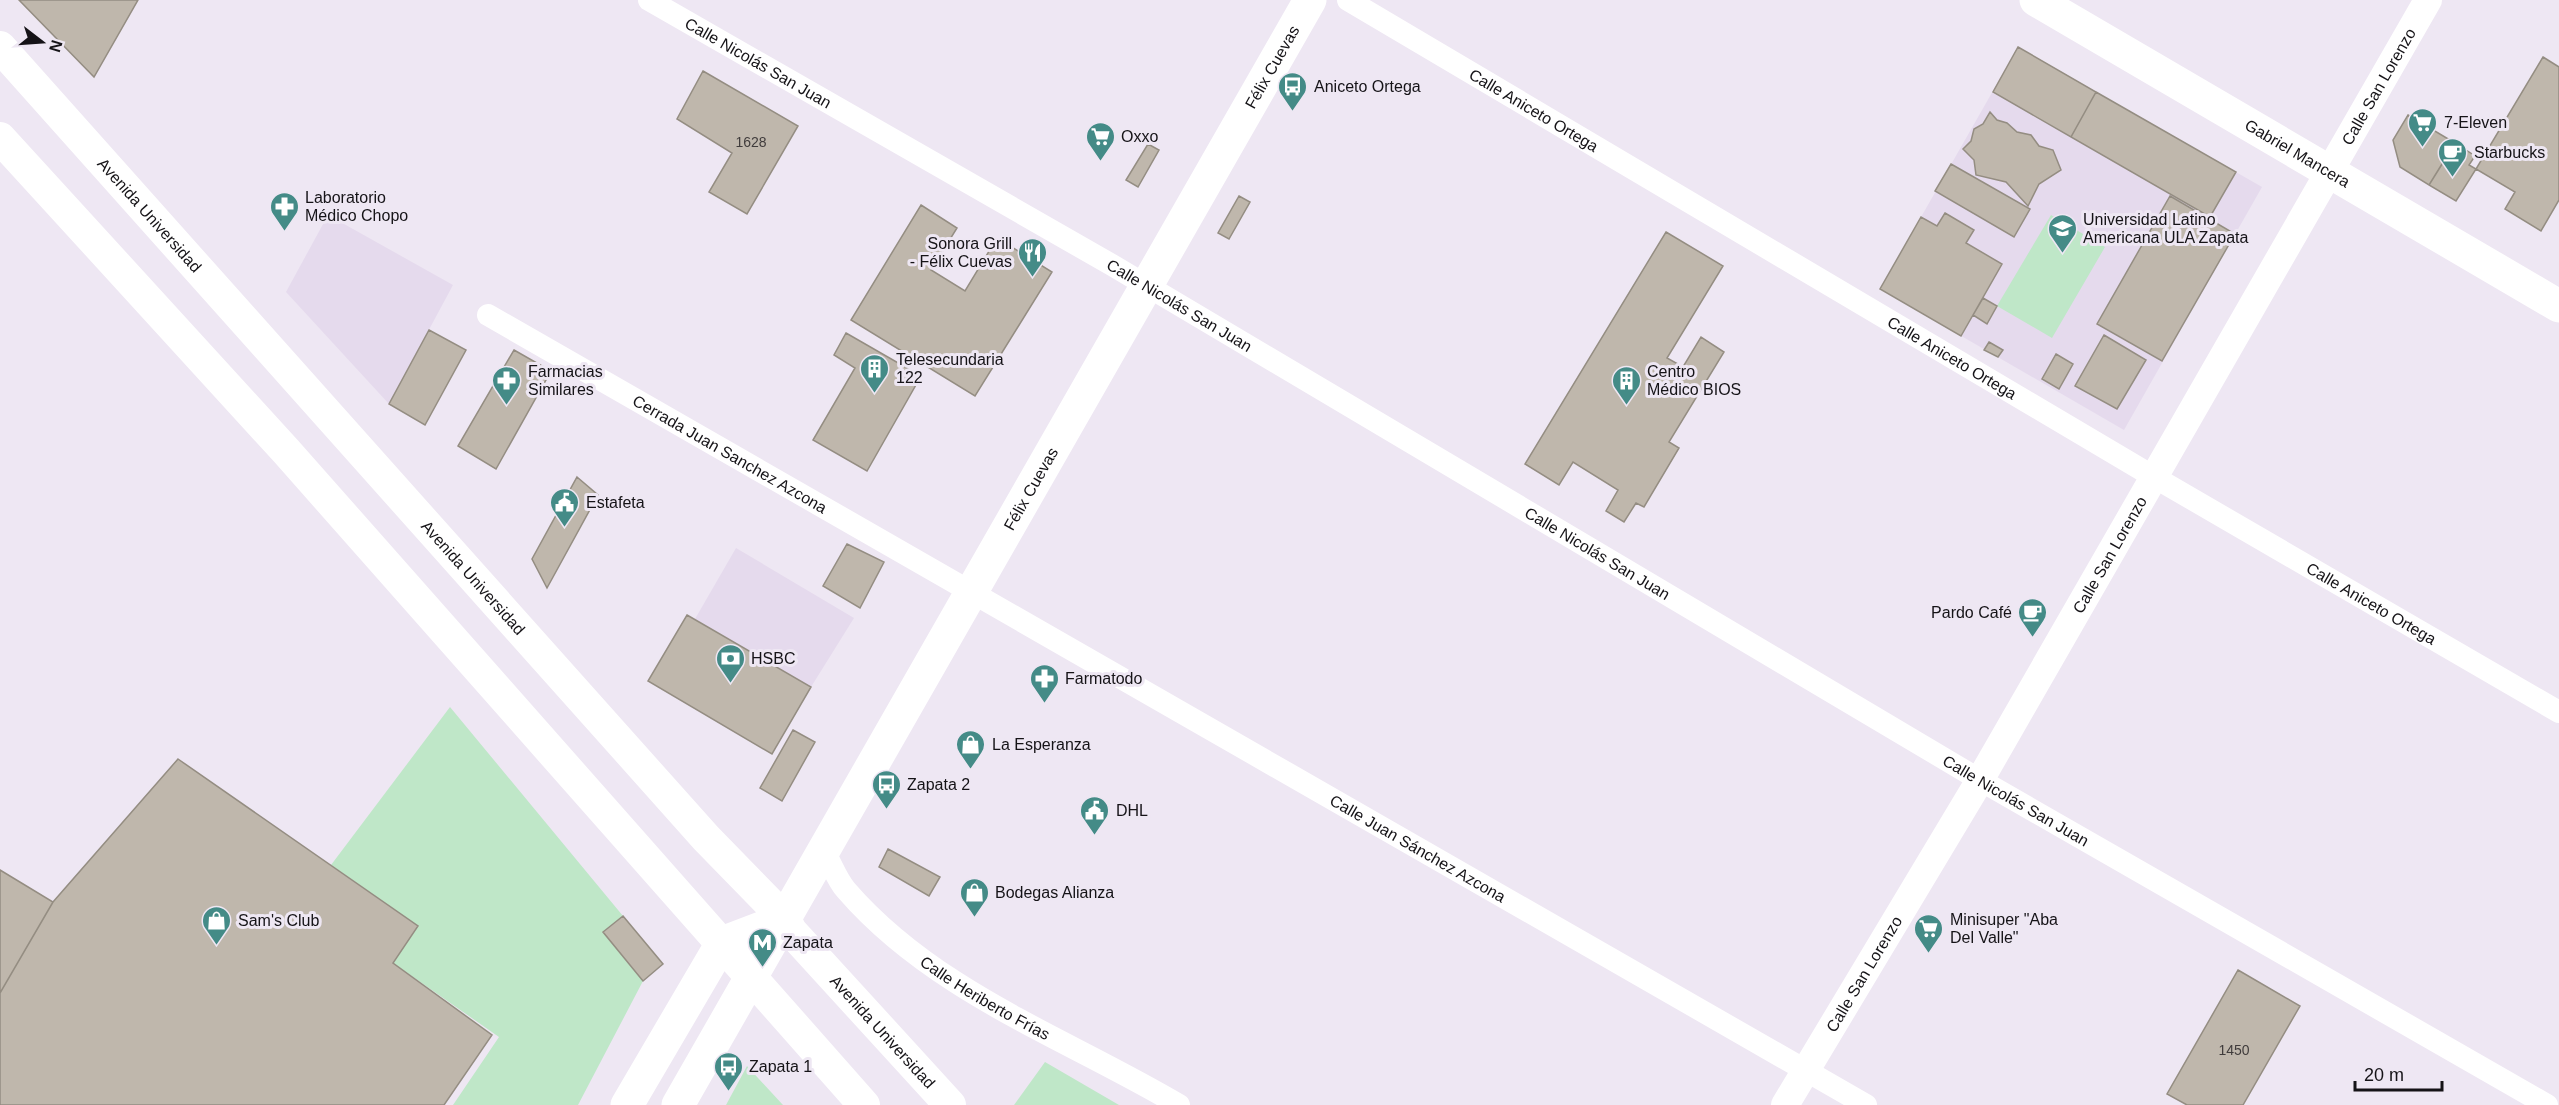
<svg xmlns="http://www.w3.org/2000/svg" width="2559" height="1105" font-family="Arial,sans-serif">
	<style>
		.built { fill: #e5daed }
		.green { fill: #bfe7c8 }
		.building { fill: #bfb7ac; stroke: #948d82; stroke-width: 1.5 }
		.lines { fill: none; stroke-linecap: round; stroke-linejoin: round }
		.minor { stroke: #fff; stroke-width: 22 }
		.tertiary { stroke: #fff; stroke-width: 28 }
		.secondary { stroke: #fff; stroke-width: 32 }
		.primary { stroke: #fff; stroke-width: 33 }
		.labels { text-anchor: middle; stroke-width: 6; stroke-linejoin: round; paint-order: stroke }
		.number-label { font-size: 14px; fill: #403c3c }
		.street-label { font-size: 16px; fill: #151317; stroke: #eee7f3 }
		.poi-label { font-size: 16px; fill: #151317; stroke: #eee7f3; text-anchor: start }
	</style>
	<rect width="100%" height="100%" fill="#eee7f3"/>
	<!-- built -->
	<path class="built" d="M2018,47L2262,187L2124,430L1880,289Z
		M328,215L453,285L389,404L286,292Z
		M736,548L854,618L811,687L695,619Z"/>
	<!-- green -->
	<path class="green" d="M2051,215L2105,247L2052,338L1997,306Z
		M450,707L623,916L603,932L643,981L578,1105H453L499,1037L393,963L418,926L331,865Z
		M1045,1062L1119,1105H1014Z
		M747,1066L783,1105H726Z"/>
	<!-- building -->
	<path class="building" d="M19,0H138L94,77Z
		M2018,47L2096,92L2071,137L1993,92Z
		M2543,57L2559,67V200L2541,231L2505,209L2515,192L2476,169Z
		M703,71L798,126L747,214L709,192L732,153L677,119Z
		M2096,92L2236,172L2210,217L2071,137Z
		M1990,112L1997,120L2007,123L2017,132L2031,135L2039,146L2053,150L2061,170L2039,184L2028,206L2006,182L1976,175L1974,160L1963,149L1971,141L1974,129L1983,124Z
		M2408,115L2455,143L2429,185L2400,167L2393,140Z
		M1148,144L1159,150L1138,187L1126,180Z
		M2463,148L2475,156L2469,165L2476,169L2456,201L2429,185L2449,153L2457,158Z
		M1951,164L2030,209L2014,237L1935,191Z
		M1239,196L1250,202L1229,239L1218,233Z
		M2170,196L2235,234L2162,361L2097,324Z
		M921,205L957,228L931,270L965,291L997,238L1052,272L975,396L851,320Z
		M1945,213L1974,230L1966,243L2002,264L1961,336L1880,289L1921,217L1937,226Z
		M1666,232L1723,266L1667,358L1683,367L1701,337L1724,352L1669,442L1679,448L1644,507L1636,503L1624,522L1606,511L1618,490L1573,462L1559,485L1525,464Z
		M1983,298L1997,306L1987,324L1973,315Z
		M429,330L466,350L425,425L389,404Z
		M846,333L921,376L867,471L813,440L855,368L834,355Z
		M2104,335L2146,360L2117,409L2075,386Z
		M1989,342L2003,350L1998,357L1984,350Z
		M514,350L551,371L496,469L458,446Z
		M2056,354L2073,364L2059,389L2042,379Z
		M577,477L598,495L547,588L532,559Z
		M847,544L884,562L860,608L823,586Z
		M687,615L811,687L772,754L648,681Z
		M793,730L815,742L782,801L760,788Z
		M178,759L418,926L393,963L492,1035L444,1105H0V993L53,902Z
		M888,849L940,877L929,896L879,867Z
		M0,870L53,902L0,993Z
		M623,916L663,964L643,981L603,932Z
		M2238,970L2300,1006L2243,1105H2187L2167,1094Z"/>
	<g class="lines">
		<!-- minor -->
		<g class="minor">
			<path id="s1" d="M649,0L1112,265L1980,780L2547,1105"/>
			<path id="s2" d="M1348,0L2154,477L2559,712"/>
			<path id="s3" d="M488,315L1866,1105"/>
			<path id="s4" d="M824,851C831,863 837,880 846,890C934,992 1066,1038 1179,1105"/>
		</g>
		<!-- tertiary -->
		<path class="tertiary" id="s5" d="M1785,1105L1980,780L2428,0"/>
		<!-- secondary -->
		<g class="secondary">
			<path id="s6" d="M0,47L706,838L785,919L791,931L950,1105"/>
			<path d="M0,138L286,451L864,1105"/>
		</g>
		<!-- primary -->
		<g class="primary">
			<path id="s7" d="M2036,0L2559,306"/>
			<path d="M627,1105L722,943L785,919"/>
			<path id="s8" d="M678,1105L1310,0"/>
		</g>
	</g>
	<!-- icons -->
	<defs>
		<symbol id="bus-pin" viewBox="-11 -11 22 30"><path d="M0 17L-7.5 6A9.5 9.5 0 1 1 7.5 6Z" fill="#448b87" stroke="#eee7f3"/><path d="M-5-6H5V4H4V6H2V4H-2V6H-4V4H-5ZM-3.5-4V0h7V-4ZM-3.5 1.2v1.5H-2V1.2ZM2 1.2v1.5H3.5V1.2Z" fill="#fff"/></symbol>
		<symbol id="supermarket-pin" viewBox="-11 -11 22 30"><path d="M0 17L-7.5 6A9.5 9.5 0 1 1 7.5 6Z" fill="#448b87" stroke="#eee7f3"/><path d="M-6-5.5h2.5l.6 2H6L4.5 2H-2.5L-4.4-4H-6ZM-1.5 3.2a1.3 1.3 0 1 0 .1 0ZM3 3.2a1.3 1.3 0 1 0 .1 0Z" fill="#fff"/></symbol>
		<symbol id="cafe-pin" viewBox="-11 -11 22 30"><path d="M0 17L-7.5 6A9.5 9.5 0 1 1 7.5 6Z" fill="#448b87" stroke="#eee7f3"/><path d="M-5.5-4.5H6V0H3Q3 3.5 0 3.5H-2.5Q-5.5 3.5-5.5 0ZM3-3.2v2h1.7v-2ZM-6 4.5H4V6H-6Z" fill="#fff"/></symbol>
		<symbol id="pharmacy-pin" viewBox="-11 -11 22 30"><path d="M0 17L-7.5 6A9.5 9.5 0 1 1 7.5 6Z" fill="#448b87" stroke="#eee7f3"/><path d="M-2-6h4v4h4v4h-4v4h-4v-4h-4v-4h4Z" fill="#fff"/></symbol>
		<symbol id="university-pin" viewBox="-11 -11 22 30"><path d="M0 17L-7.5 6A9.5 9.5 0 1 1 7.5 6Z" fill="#448b87" stroke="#eee7f3"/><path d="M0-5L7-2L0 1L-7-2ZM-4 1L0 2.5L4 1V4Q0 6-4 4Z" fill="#fff"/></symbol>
		<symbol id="restaurant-pin" viewBox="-11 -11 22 30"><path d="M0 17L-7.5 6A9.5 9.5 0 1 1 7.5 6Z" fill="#448b87" stroke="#eee7f3"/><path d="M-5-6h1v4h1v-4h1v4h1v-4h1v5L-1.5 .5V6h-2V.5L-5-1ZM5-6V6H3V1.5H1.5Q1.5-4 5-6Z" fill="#fff"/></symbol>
		<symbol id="building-pin" viewBox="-11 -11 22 30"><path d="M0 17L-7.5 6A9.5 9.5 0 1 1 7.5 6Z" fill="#448b87" stroke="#eee7f3"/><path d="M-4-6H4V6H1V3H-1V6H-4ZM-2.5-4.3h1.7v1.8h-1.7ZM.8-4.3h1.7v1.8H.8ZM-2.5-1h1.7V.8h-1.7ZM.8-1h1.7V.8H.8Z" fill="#fff"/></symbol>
		<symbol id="civic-pin" viewBox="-11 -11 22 30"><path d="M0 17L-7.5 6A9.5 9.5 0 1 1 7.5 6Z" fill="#448b87" stroke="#eee7f3"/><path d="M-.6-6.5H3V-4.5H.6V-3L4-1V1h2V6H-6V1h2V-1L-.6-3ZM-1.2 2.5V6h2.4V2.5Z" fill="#fff"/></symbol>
		<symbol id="bank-pin" viewBox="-11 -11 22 30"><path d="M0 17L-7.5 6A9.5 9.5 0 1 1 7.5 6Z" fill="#448b87" stroke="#eee7f3"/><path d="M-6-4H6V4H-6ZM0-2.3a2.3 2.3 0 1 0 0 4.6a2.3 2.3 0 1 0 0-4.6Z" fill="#fff"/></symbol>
		<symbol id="shop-pin" viewBox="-11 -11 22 30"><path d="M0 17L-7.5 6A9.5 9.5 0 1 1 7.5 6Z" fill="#448b87" stroke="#eee7f3"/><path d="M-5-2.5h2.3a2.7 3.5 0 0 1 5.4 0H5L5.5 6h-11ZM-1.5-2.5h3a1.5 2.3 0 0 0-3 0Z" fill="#fff"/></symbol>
		<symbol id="metro-pin" viewBox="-11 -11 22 30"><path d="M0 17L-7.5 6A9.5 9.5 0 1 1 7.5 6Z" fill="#448b87" stroke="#eee7f3"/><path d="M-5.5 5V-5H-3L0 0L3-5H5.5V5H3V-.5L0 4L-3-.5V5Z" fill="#fff"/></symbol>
	</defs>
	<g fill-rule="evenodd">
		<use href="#bus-pin" x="1276" y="70" width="33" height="45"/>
		<use href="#supermarket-pin" x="2406" y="106" width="33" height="45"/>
		<use href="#supermarket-pin" x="1084" y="120" width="33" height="45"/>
		<use href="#cafe-pin" x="2436" y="136" width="33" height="45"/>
		<use href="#pharmacy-pin" x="268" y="190" width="33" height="45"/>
		<use href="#university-pin" x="2046" y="212" width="33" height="45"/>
		<use href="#restaurant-pin" x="1016" y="236" width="33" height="45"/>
		<use href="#building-pin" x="858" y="352" width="33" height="45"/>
		<use href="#pharmacy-pin" x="490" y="364" width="33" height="45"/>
		<use href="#building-pin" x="1610" y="364" width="33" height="45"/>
		<use href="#civic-pin" x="548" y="486" width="33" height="45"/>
		<use href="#cafe-pin" x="2016" y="596" width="33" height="45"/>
		<use href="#bank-pin" x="714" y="642" width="33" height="45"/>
		<use href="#pharmacy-pin" x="1028" y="662" width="33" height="45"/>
		<use href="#shop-pin" x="954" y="728" width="33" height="45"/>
		<use href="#bus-pin" x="870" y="768" width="33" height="45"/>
		<use href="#civic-pin" x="1078" y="794" width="33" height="45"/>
		<use href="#shop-pin" x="958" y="876" width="33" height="45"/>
		<use href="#shop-pin" x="200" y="904" width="33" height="45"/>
		<use href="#supermarket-pin" x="1912" y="912" width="33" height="45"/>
		<use href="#metro-pin" x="746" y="926" width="33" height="45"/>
		<use href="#bus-pin" x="712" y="1050" width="33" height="45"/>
	</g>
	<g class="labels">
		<!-- number labels -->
		<g class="number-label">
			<text x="751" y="147">1628</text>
			<text x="2234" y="1055">1450</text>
		</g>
		<!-- street labels -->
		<g class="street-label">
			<text dy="6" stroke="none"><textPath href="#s1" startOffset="126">Calle Nicolás San Juan</textPath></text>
			<text dy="6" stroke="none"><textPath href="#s8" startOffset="1196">Félix Cuevas</textPath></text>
			<text dy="6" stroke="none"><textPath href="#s5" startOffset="1179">Calle San Lorenzo</textPath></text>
			<text dy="6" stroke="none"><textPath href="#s2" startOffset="216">Calle Aniceto Ortega</textPath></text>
			<text dy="6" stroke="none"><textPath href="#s7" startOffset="303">Gabriel Mancera</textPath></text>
			<text dy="6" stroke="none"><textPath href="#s6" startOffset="225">Avenida Universidad</textPath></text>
			<text dy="6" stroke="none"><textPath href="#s1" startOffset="612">Calle Nicolás San Juan</textPath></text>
			<text dy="6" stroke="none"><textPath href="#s2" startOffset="702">Calle Aniceto Ortega</textPath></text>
			<text dy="6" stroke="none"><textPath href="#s3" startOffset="279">Cerrada Juan Sanchez Azcona</textPath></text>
			<text dy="6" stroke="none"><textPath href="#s8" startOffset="710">Félix Cuevas</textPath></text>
			<text dy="6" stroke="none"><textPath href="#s1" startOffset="1098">Calle Nicolás San Juan</textPath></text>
			<text dy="6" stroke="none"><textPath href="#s5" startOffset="639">Calle San Lorenzo</textPath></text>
			<text dy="6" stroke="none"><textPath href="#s6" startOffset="711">Avenida Universidad</textPath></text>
			<text dy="6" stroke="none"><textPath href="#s2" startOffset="1188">Calle Aniceto Ortega</textPath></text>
			<text dy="6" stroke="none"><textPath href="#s1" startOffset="1584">Calle Nicolás San Juan</textPath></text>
			<text dy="6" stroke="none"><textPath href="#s3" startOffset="1072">Calle Juan Sánchez Azcona</textPath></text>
			<text dy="6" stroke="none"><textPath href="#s5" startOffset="153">Calle San Lorenzo</textPath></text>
			<text dy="6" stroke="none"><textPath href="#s4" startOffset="222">Calle Heriberto Frías</textPath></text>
			<text dy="6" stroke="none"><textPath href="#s6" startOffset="1323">Avenida Universidad</textPath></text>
		</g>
		<!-- poi labels -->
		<g class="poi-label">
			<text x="1314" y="92">Aniceto Ortega</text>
			<text x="2444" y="128">7-Eleven</text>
			<text x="1121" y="142">Oxxo</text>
			<text x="2474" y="158">Starbucks</text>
			<text x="305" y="203">Laboratorio<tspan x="305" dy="18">Médico Chopo</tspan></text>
			<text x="2083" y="225">Universidad Latino<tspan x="2083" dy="18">Americana ULA Zapata</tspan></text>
			<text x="1012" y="249" text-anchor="end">Sonora Grill<tspan x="1012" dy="18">- Félix Cuevas</tspan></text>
			<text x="896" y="365">Telesecundaria<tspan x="896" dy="18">122</tspan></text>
			<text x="528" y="377">Farmacias<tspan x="528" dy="18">Similares</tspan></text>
			<text x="1647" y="377">Centro<tspan x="1647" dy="18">Médico BIOS</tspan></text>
			<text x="586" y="508">Estafeta</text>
			<text x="2012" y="618" text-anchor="end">Pardo Café</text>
			<text x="751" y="664">HSBC</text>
			<text x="1065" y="684">Farmatodo</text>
			<text x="992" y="750">La Esperanza</text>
			<text x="907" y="790">Zapata 2</text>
			<text x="1116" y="816">DHL</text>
			<text x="995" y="898">Bodegas Alianza</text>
			<text x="1950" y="925">Minisuper "Aba<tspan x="1950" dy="18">Del Valle"</tspan></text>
			<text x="238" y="926">Sam's Club</text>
			<text x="783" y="948">Zapata</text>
			<text x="749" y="1072">Zapata 1</text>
		</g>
	</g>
	<!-- north arrow -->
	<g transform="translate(42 42) rotate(107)" stroke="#eee7f3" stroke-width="4.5" paint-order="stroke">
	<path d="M0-4.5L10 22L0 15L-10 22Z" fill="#151317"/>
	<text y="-9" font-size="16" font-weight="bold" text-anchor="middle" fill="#151317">N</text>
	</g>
	<!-- scale -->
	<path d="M2355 1081v9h87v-9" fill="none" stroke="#151317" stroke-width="3"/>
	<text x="2364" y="1081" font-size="18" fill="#151317" stroke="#eee7f3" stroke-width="4.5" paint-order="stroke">20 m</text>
</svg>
